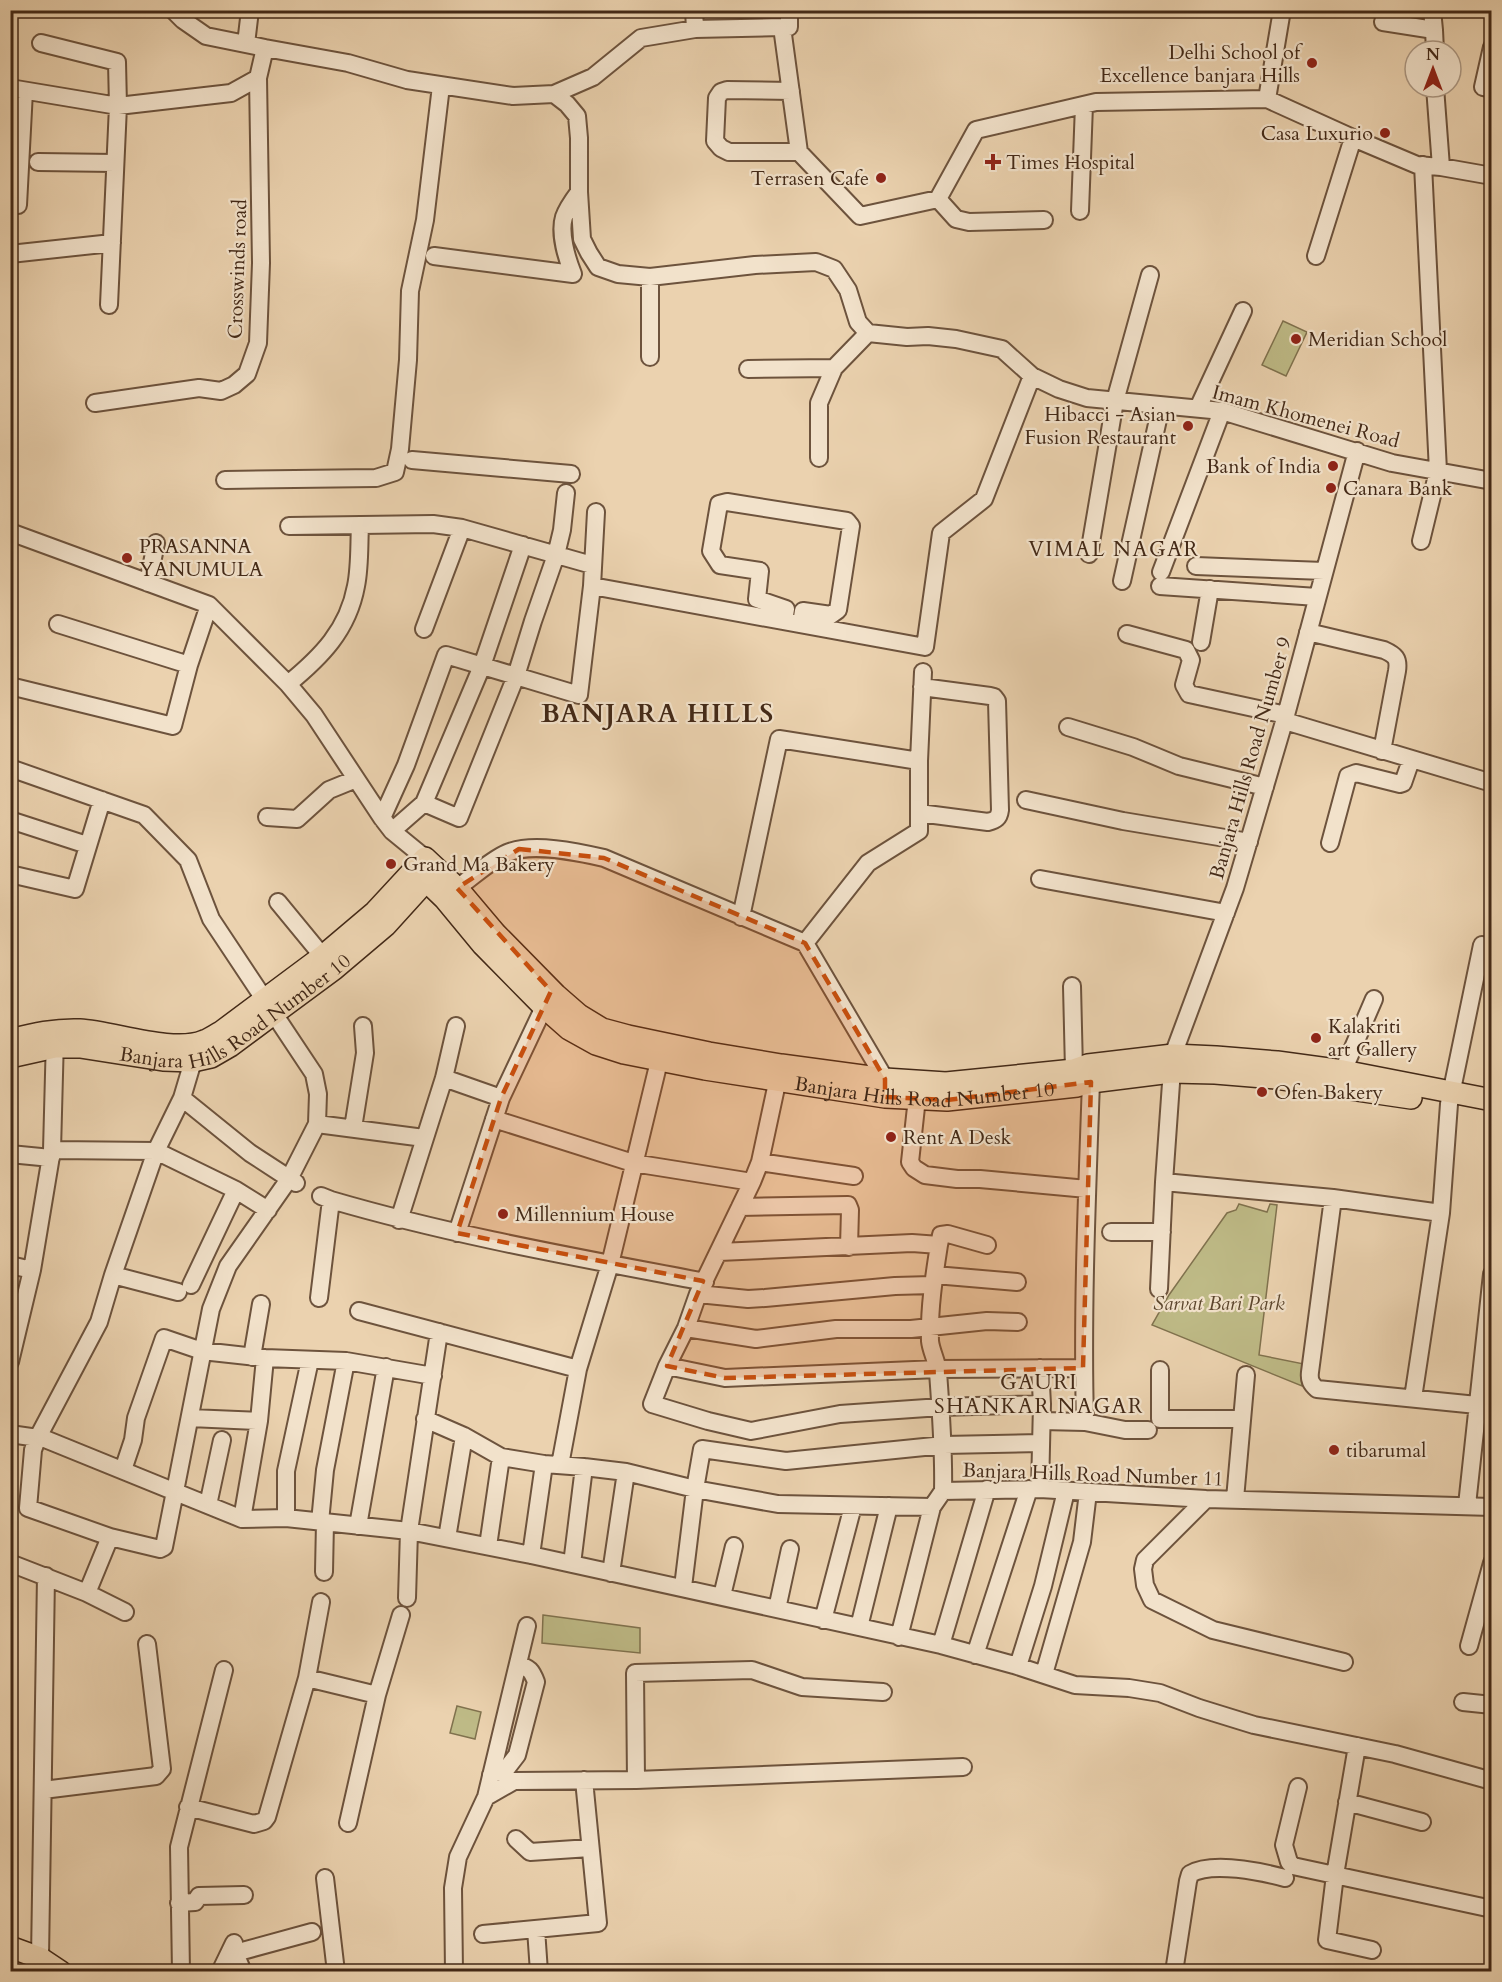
<svg xmlns="http://www.w3.org/2000/svg" width="1502" height="1982" font-family="Cardo,serif">
	<style>
		.green { fill: #beba86; stroke: #80724e; stroke-width: 1.5 }
		.lines { fill: none; stroke-linecap: round; stroke-linejoin: round }
		.minor-casing { stroke: #6d533d; stroke-width: 20 }
		.major-casing { stroke: #432917; stroke-width: 24 }
		.minor { stroke: #f2e2cb; stroke-width: 16 }
		.major { stroke: #ebd2af; stroke-width: 21 }
		.marked { fill: #c74f0e; fill-opacity: 0.2; stroke: #c74f0e; stroke-width: 4.5; stroke-dasharray: 12 8; stroke-linejoin: round }
		.poi-dot { fill: #8f2418; stroke: #f2e2cb; stroke-width: 2 }
		.labels { text-anchor: middle; stroke-width: 4.5; stroke-linejoin: round; paint-order: stroke }
		.poi-label { font-size: 20px; fill: #432917; stroke: #f2e2cb; text-anchor: start }
		.street-label { font-size: 20px; fill: #432917; stroke: #f2e2cb }
		.park-label { font-size: 20px; font-style: italic; fill: #5c462d; stroke: #f2e2cb }
		.neighbourhood-label { font-size: 21px; letter-spacing: 1.5px; fill: #432917; stroke: #f2e2cb }
		.district-label { font-size: 26px; font-weight: bold; letter-spacing: 1.5px; fill: #432917; stroke: #f2e2cb }
	</style>
	<rect width="100%" height="100%" fill="#ebd2af"/>
	<filter id="stains"><feTurbulence type="fractalNoise" baseFrequency=".00333" numOctaves="4"/><feColorMatrix values="0 0 0 0 .2 0 0 0 0 .09 0 0 0 0 .02 0 0 0 .5 -.17"/></filter>
	<radialGradient id="worn" r=".72"><stop offset=".6" stop-color="#630" stop-opacity="0"/><stop offset="1" stop-color="#630" stop-opacity=".3"/></radialGradient>
	<!-- green -->
	<path class="green" d="M1283,321L1307,332L1286,376L1262,365Z
		M1239,1204L1267,1212L1270,1204L1277,1205L1259,1355L1304,1364L1302,1386L1152,1325L1169,1295L1227,1213L1236,1210Z
		M543,1615L640,1628V1653L542,1643Z
		M457,1706L481,1712L475,1739L450,1733Z"/>
	<g class="lines">
		<defs>
			<path id="minor" d="M173,10L183,20L206,36L265,48
				M694,10L695,29
				M789,10V27
				M1432,10L1434,30
				M1383,22L1434,30L1435,51
				M41,43L117,62L118,106L109,305
				M246,44L250,10
				M1492,47L1483,87L1492,89
				M1435,87L1441,167
				M10,88L118,106L231,93L258,78L265,48L348,63L407,80L513,96L554,94L593,77L641,38L695,29L782,27L799,152L860,216L938,199L976,130L1096,102L1267,99L1353,138L1417,165L1441,167L1492,176
				M791,91L727,90L721,92L717,98L715,141L721,148L729,152H799
				M554,94L567,104L577,116L579,138V192L582,239L589,253L598,267L618,274L650,277L755,265L816,262L834,269L848,290L858,322L868,333L907,337L928,336L956,339L1002,349L1032,376L1059,389L1087,398L1222,411L1392,463L1492,481
				M1267,99L1282,10
				M38,162L115,163
				M938,199L956,219L969,222L1044,220
				M18,205L24,91
				M1080,211L1084,105
				M10,254L112,243
				M434,256L573,274C567,259 559,233 564,217C567,208 573,200 579,192
				M1316,256L1353,138
				M650,277V357
				M748,369L834,368
				M95,403L199,388L221,391L234,385L247,374L258,343L261,263L258,78
				M1198,408L1243,311
				M819,458V403L834,368L868,333
				M412,460L571,474
				M225,480L376,478L395,472L400,449L408,360L410,291L425,220L441,86
				M289,526L433,524L462,528L592,565
				M10,532L209,605L288,684L314,715L382,818L392,831L425,858
				M1421,541L1438,471L1423,165
				M1089,554L1115,401L1150,275
				M1196,566L1324,571
				M1161,572L1222,411
				M1122,581L1161,406
				M148,583L156,543
				M592,586L925,647L941,533L984,499L1032,376
				M1160,586L1317,597
				M784,621L786,609L757,599L760,571L720,565L711,551L719,504L727,502L847,521L851,526L838,610L831,615L803,611L801,624
				M58,624L189,665
				M424,629L462,528
				M1308,632L1384,650C1395,655 1399,658 1397,671L1382,751
				M1127,634L1186,650L1191,660L1184,685L1189,694L1286,715
				M1201,642L1210,589
				M288,684C321,657 348,630 356,586C360,567 359,545 360,525
				M10,686L173,726L189,665L209,605
				M1285,721L1492,783
				M1068,727L1133,747L1179,766L1265,787
				M10,768L144,815L188,860L211,919L314,1074L318,1094L317,1124L289,1179L228,1266L211,1309L164,1547L160,1549L110,1537L28,1508L33,1450L37,1439L99,1322L113,1275L156,1151L182,1098L193,1061
				M1026,800L1123,821L1249,842
				M424,803L459,818L516,676L533,621L556,555L562,530L566,493
				M919,813L988,822C996,820 999,818 1000,810L997,701L994,697L990,696L922,687
				M267,817L297,819L329,790L356,779
				M382,818L406,765L446,655L579,695L592,586L596,512
				M10,820L87,845
				M392,831L424,803L482,666L523,545
				M1330,843L1348,776L1356,773L1400,784L1403,783L1411,760
				M10,874L75,889L102,800
				M1040,879L1226,913
				M457,888C473,877 489,861 507,853C532,842 578,852 604,858L805,943L885,1079V1088
				M278,902L329,964
				M741,917L779,739L919,761
				M805,943L868,863L919,831V761L923,672
				M1072,986L1074,1070
				M780,1069L760,1162L752,1182L698,1294L686,1328L667,1366L652,1404L708,1421L751,1431L840,1414L941,1407L1042,1404
				M1343,1071L1374,999
				M444,1078L501,1098
				M182,1098L250,1153L296,1183
				M917,1098L910,1162L914,1168L925,1175L957,1179H980L1087,1189
				M494,1119L633,1163L752,1182
				M317,1124L424,1138
				M353,1128L365,1053L363,1026
				M52,1150L156,1151L236,1190L268,1210
				M10,1154L51,1158
				M760,1162L854,1176
				M1164,1182L1333,1198L1441,1213
				M321,1196L331,1200C454,1236 580,1258 705,1282
				M1333,1198L1310,1372C1309,1380 1311,1384 1317,1389L1477,1405
				M740,1207L848,1205L850,1210L849,1247
				M399,1220L444,1078L456,1026
				M1111,1232H1162
				M457,1233L501,1098L544,1007
				M939,1245L941,1235L948,1234L987,1245
				M719,1252L912,1243L939,1245C934,1277 929,1308 930,1341C931,1351 937,1361 938,1372C941,1412 944,1451 943,1491
				M10,1265L32,1270
				M113,1275L178,1292
				M935,1275L1017,1282
				M191,1285L236,1190
				M1159,1289L1164,1182L1173,1055L1235,888L1286,715L1357,451
				M698,1294L748,1299L765,1298L895,1286L932,1285
				M319,1298L331,1200
				M359,1311L578,1369
				M686,1328L756,1339L836,1329H911L987,1321L1018,1322
				M252,1357L261,1304
				M10,1362L32,1270L52,1150L55,1037
				M667,1366L725,1378L938,1369L1083,1368
				M1040,1368L1042,1404L1040,1489
				M1160,1370V1419H1242
				M1413,1398L1441,1213L1449,1104L1482,945
				M190,1418L259,1421
				M425,1419L464,1436L501,1457L544,1464L584,1467L626,1472L695,1489L778,1504L932,1507L943,1491L1040,1489L1206,1499L1492,1507
				M1042,1421L1085,1422L1125,1430H1148
				M1085,1422C1082,1309 1087,1195 1091,1082
				M10,1434L45,1439L242,1519L286,1518L409,1531L531,1555L941,1645L1014,1665L1075,1685L1129,1688L1160,1693L1199,1708L1254,1725L1395,1754L1492,1781
				M560,1465L578,1369L610,1264L662,1049
				M123,1470L133,1440L136,1418L164,1338L202,1351L265,1358L346,1361L433,1376
				M1206,1499L1145,1560L1143,1569L1145,1585L1152,1600L1213,1630L1344,1662
				M1235,1499L1246,1375
				M208,1505L222,1440
				M1467,1505L1492,1274
				M286,1518V1471L310,1360
				M242,1519L259,1421L265,1358
				M320,1522L325,1470L346,1361
				M358,1526L386,1367
				M447,1538L464,1436
				M488,1546L501,1457
				M531,1555L544,1464
				M10,1563L87,1593L110,1537
				M572,1564L584,1467
				M324,1572L325,1522
				M611,1573L626,1472
				M683,1587L695,1489L702,1449L786,1461L944,1445L1041,1443
				M87,1593L125,1612
				M722,1596L734,1546
				M407,1598L409,1531L439,1332
				M777,1609L790,1549
				M823,1620L853,1506
				M859,1627L889,1506
				M899,1637L932,1507
				M941,1645L987,1489
				M1469,1646L1492,1563
				M975,1655L1029,1489
				M1018,1666L1043,1586L1066,1491
				M1044,1674L1082,1542L1088,1492
				M307,1678L377,1695
				M1463,1702L1492,1705
				M1357,1746L1335,1875L1327,1940L1372,1950
				M491,1775L507,1768L517,1755L536,1682C532,1671 529,1667 518,1665
				M636,1780L635,1673L752,1670L802,1687L883,1692
				M1298,1787L1284,1845L1289,1862L1293,1866L1492,1909
				M43,1790L156,1776L162,1769L147,1644
				M486,1797L514,1781L636,1780L963,1767
				M1347,1802L1422,1822
				M188,1807L254,1824L264,1821L267,1817L307,1678L321,1602
				M348,1823L377,1695L401,1615
				M516,1839L530,1852L590,1848
				M325,1878L336,1972
				M179,1903L195,1902L199,1896L244,1895
				M536,1929L539,1972
				M483,1934L598,1923L584,1780
				M40,1958L46,1576
				M181,1972L179,1847L224,1670
				M220,1972L234,1943
				M243,1972L235,1953L312,1932
				M454,1972L453,1888L458,1857L486,1797L527,1626
				M1174,1972L1188,1881L1190,1874C1212,1861 1262,1872 1285,1878"/>
			<g id="major">
				<path id="s1" d="M415,870L445,899L483,945L544,1007L569,1029L596,1044L624,1053L705,1069L885,1097L947,1100L1077,1086L1091,1082L1171,1072L1215,1073L1275,1078L1411,1098"/>
				<path d="M10,1040C34,1034 55,1029 80,1030C114,1032 173,1054 204,1041C210,1039 215,1035 221,1032L323,956L375,912L425,858L457,888L495,933L556,995L579,1015L602,1029L628,1036L709,1053L781,1065L885,1079L946,1083L1074,1070L1088,1065L1173,1055L1216,1057L1277,1062L1343,1071L1492,1100"/>
				<path id="s2" d="M10,1057L55,1047H80L163,1060L193,1061L211,1057L230,1046L334,969L386,925L434,872"/>
				<path d="M10,1947L40,1958L61,1972"/>
			</g>
		</defs>
		<!-- minor casing -->
		<use href="#minor" class="minor-casing"/>
		<!-- major casing -->
		<use href="#major" class="major-casing"/>
		<!-- minor -->
		<use href="#minor" class="minor"/>
		<!-- major -->
		<use href="#major" class="major"/>
	</g>
	<!-- marked area -->
	<path class="marked" d="M519,849L604,858L805,943L885,1079V1097L947,1100L1091,1082L1083,1368L725,1378L667,1366L703,1281L457,1233L501,1098L551,991L457,888Z"/>
	<!-- markers -->
	<g class="poi-dot">
		<circle cx="1312" cy="63" r="6"/>
		<circle cx="1385" cy="133" r="6"/>
		<path d="M990 153h6v6h6v6h-6v6h-6v-6h-6v-6h6z"/>
		<circle cx="881" cy="178" r="6"/>
		<circle cx="1296" cy="339" r="6"/>
		<circle cx="1188" cy="426" r="6"/>
		<circle cx="1333" cy="466" r="6"/>
		<circle cx="1331" cy="488" r="6"/>
		<circle cx="127" cy="558" r="6"/>
		<circle cx="391" cy="864" r="6"/>
		<circle cx="1316" cy="1038" r="6"/>
		<circle cx="1262" cy="1092" r="6"/>
		<circle cx="891" cy="1137" r="6"/>
		<circle cx="503" cy="1214" r="6"/>
		<circle cx="1334" cy="1450" r="6"/>
	</g>
	<g class="labels">
		<!-- poi labels -->
		<g class="poi-label">
			<text x="1300" y="59" text-anchor="end">Delhi School of<tspan x="1300" dy="23">Excellence banjara Hills</tspan></text>
			<text x="1373" y="140" text-anchor="end">Casa Luxurio</text>
			<text x="1006" y="169">Times Hospital</text>
			<text x="869" y="185" text-anchor="end">Terrasen Cafe</text>
			<text x="1308" y="346">Meridian School</text>
			<text x="1176" y="421" text-anchor="end">Hibacci - Asian<tspan x="1176" dy="23">Fusion Restaurant</tspan></text>
			<text x="1321" y="473" text-anchor="end">Bank of India</text>
			<text x="1343" y="495">Canara Bank</text>
			<text x="139" y="553">PRASANNA<tspan x="139" dy="23">YANUMULA</tspan></text>
			<text x="403" y="871">Grand Ma Bakery</text>
			<text x="1328" y="1033">Kalakriti<tspan x="1328" dy="23">art Gallery</tspan></text>
			<text x="1274" y="1099">Ofen Bakery</text>
			<text x="903" y="1144">Rent A Desk</text>
			<text x="515" y="1221">Millennium House</text>
			<text x="1346" y="1457">tibarumal</text>
		</g>
		<!-- street labels -->
		<g class="street-label">
			<text transform="translate(237 269) rotate(-88)" y="7">Crosswinds road</text>
			<text transform="translate(1306 416) rotate(15)" y="7">Imam Khomenei Road</text>
			<text transform="translate(1250 758) rotate(-74)" y="7">Banjara Hills Road Number 9</text>
			<text dy="7" stroke="none"><textPath href="#s2" startOffset="242">Banjara Hills Road Number 10</textPath></text>
			<text dy="7" stroke="none"><textPath href="#s1" startOffset="586">Banjara Hills Road Number 10</textPath></text>
			<text transform="translate(1093 1474) rotate(2)" y="7">Banjara Hills Road Number 11</text>
		</g>
		<!-- park labels -->
		<g class="park-label">
			<text x="1219" y="1310">Sarvat Bari Park</text>
		</g>
		<!-- neighbourhood labels -->
		<g class="neighbourhood-label">
			<text x="1114" y="556">VIMAL NAGAR</text>
			<text x="1039" y="1389">GAURI<tspan x="1039" dy="24">SHANKAR NAGAR</tspan></text>
		</g>
		<!-- district labels -->
		<g class="district-label">
			<text x="658" y="722">BANJARA HILLS</text>
		</g>
	</g>
	<!-- margin -->
	<rect width="1502" height="1982" fill="none" stroke="#ebd2af" stroke-width="36"/>
	<rect x="12" y="12" width="1478" height="1958" fill="none" stroke="#432917" stroke-width="3"/>
	<rect x="18" y="18" width="1466" height="1946" fill="none" stroke="#432917" stroke-width="1.5"/>
	<!-- north arrow -->
	<g transform="translate(1433 69)"><circle r="28" fill="#f2e2cb" stroke="#ac9883" stroke-width="1.5"/>
	<path d="M0-4.5L10 22L0 15L-10 22Z" fill="#8f2418"/>
	<text y="-9" font-size="16" font-weight="bold" text-anchor="middle" fill="#432917">N</text>
	</g>
	<rect width="100%" height="100%" filter="url(#stains)"/>
	<rect width="100%" height="100%" fill="url(#worn)"/>
</svg>
